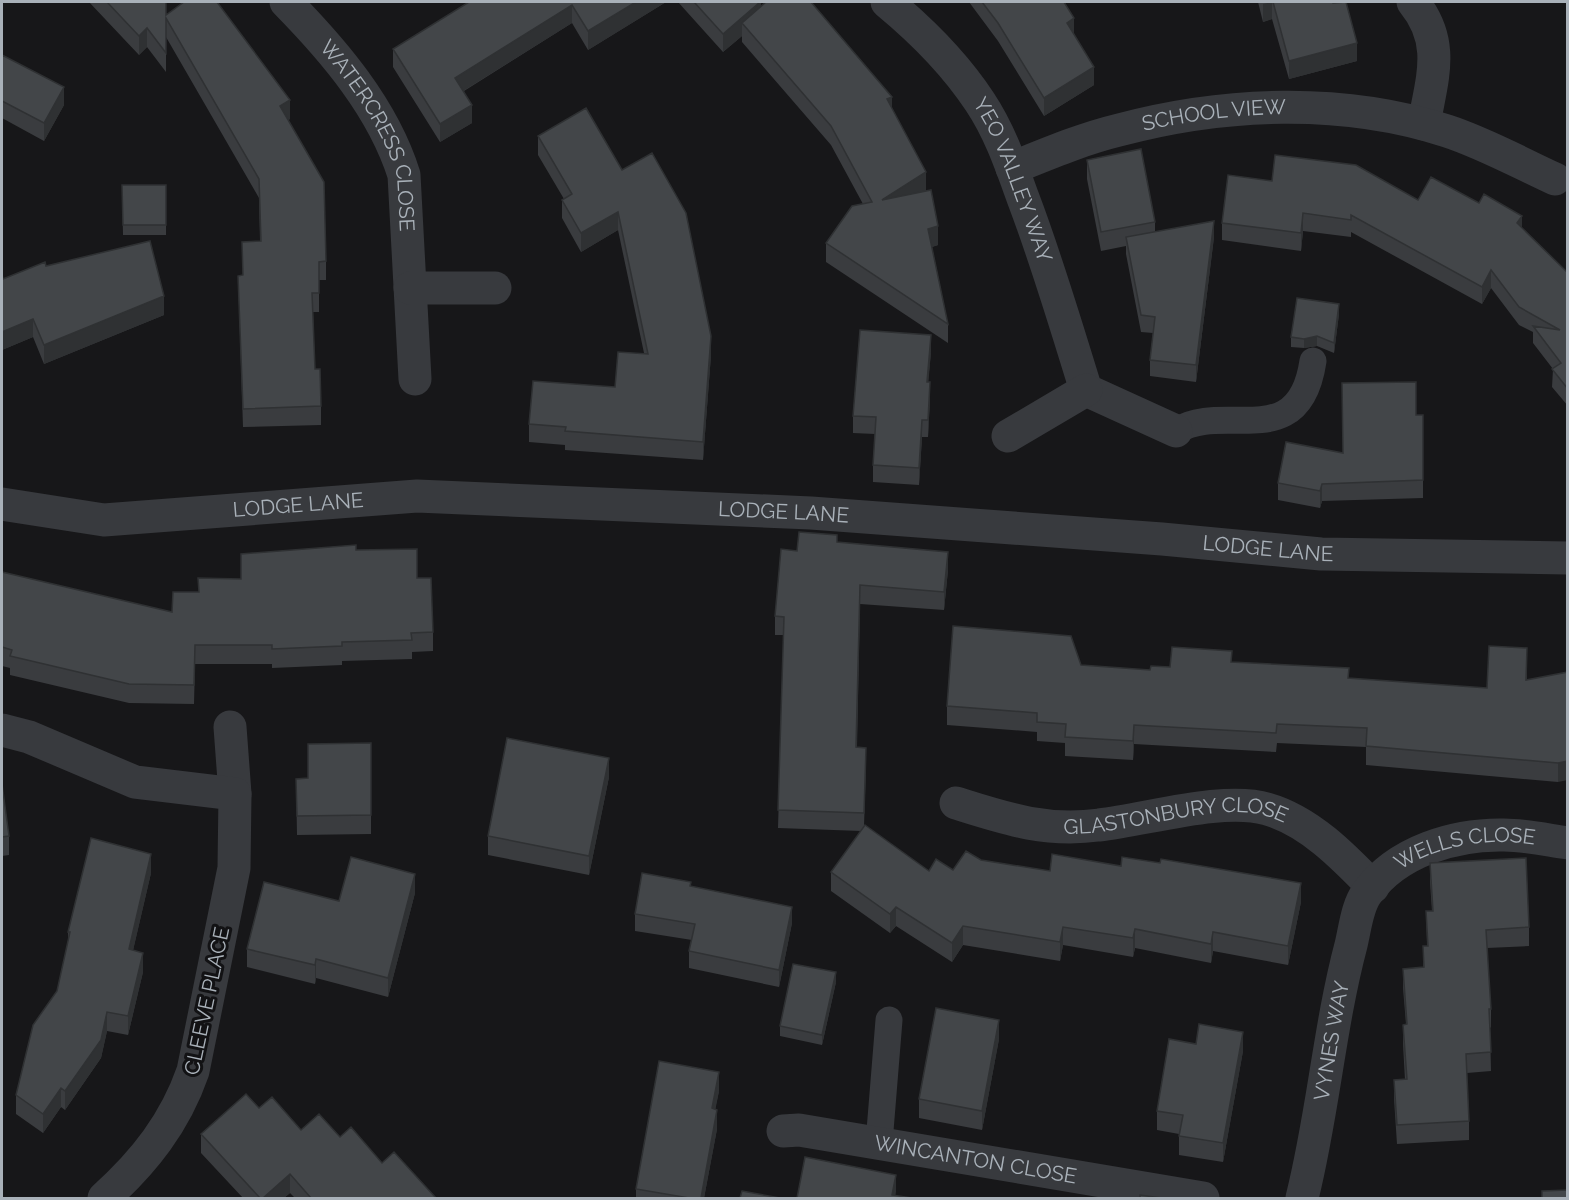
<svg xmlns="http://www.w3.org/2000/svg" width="1569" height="1200" font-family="Raleway,sans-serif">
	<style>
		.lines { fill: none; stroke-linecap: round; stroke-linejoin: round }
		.service { stroke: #383a3e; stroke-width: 27 }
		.minor { stroke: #383a3e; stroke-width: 33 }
		.wall { fill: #3a3c3f }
		.shaded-wall { fill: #2f3133 }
		.building { fill: #434649; stroke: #2f3133; stroke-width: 1.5 }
		.labels { text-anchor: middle; stroke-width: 6; stroke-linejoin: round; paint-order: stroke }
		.street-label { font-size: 21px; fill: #a9b1b9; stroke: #121214 }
	</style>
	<rect width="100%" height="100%" fill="#171719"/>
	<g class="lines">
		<!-- service -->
		<path class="service" d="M1176,431C1224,400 1299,456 1313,361
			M879,1143L889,1020"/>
		<!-- minor -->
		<g class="minor">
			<path id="s1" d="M286,2C334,51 383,108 404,175L415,379"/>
			<path id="s2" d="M887,2C922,31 955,64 980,102C1000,132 1011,165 1023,198C1047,261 1066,326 1086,390L1176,431"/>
			<path d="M1413,2C1446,42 1432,78 1424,124"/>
			<path id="s3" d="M1012,168C1047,154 1082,139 1119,130C1224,102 1342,97 1447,131C1484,143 1520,163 1555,179"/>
			<path d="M410,288H495"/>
			<path d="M1008,436L1086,390"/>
			<path id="s4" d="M2,504L104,520L417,496L811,513L1162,539L1321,554L1568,558"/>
			<path d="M230,727L235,794"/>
			<path d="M2,730L29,737L135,782L235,794L234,868L193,1071C175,1123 144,1162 104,1198"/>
			<path id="s5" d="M956,803C1007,819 1045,832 1099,825C1146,820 1223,796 1267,809C1309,821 1343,856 1373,887"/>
			<path id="s6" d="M783,1131L799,1130L1203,1198"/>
			<path id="s7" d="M1302,1198C1323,1115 1329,1028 1351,945C1355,929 1357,906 1367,893C1397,851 1455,834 1504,835C1525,835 1547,840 1568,843"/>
		</g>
	</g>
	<!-- wall -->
	<path class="wall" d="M89,2H166V15L290,119L288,120L326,261V280H319V312H313L315,369L321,406V425L243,427L238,276L243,275L242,242L260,241L259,198L166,37V72L147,47L139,55Z
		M469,2H666L588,50L572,23L464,91L472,123L440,142L393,67V49Z
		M678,2H761V6L892,110L926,191L938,245L932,247L948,324V343L826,262V243L863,204L831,145L742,42V36L723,52Z
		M969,2H1064L1074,34L1094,85L1044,116L998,41Z
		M1258,2H1332L1357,61L1289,79L1272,19L1263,22Z
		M2,55L64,105L44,141L2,118Z
		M586,108L711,355L703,460L565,450V445L529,442V424L615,387L644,353L618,230L581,252L562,218V200L564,199L538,155V136Z
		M1087,160L1155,222V232L1214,237L1196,382L1150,376V360L1153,333L1141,332L1126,254V246L1101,251L1087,179Z
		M122,185H166V235H123Z
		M1418,200L1522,228L1568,273V406L1552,387L1553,369L1533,343V332L1519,325L1491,288L1482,304L1351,232V237L1303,231L1301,251L1222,240V223Z
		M46,266L164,315L44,364L33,337L2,350V275L3,279Z
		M1339,314L1334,353L1317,346L1304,348L1291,347V337Z
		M931,352L928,382L930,399L928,437H922L919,485L873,482V465L875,434L853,433V416Z
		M1416,415H1423V498L1322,501L1320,508L1278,500V483L1343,453Z
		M837,542L948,570L944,610L860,604L857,747L866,766L864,826L929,871L953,870L981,860L1050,871L1301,902L1288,965L1213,951L1211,963L1135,948L1133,957L1063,945L1060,961L963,945L952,962L896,926L890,933L831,891V872L861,831L778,828L784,635H775V616L797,551Z
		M356,550L417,578L433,632V651L412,652V659L342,661V665L272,668V664H195L194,704L129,703L10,675V668L2,666V572L172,612L199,592L241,579Z
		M1232,662L1349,678L1487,688L1527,667V680L1568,672L1558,782L1366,765V747L1277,743L1276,752L1134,744L1133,760L1065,756V743L1037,741V732L947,725V706L1081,665L1150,670L1170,667Z
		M371,743V834L297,835L296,779L308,778Z
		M609,777L589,875L488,855V836Z
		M2,784L9,836V855L2,856Z
		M1430,863L1529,927V946L1487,948L1491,1009V1027L1490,1028L1491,1071L1467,1073L1469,1121V1140L1397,1144L1394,1099V1080H1405L1403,1044V1025L1406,1024L1403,988V969L1423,967V946H1427L1426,911H1432L1430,882Z
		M151,873L133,950L143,972L128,1035L107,1031L101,1058L65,1110L61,1107L43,1133L16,1114V1095L57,991L68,942V932Z
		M691,886L792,923L779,987L689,968V951L692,940L635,931V914Z
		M415,893L388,997L316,978L315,984L247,967V949L339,901Z
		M836,982L822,1045L780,1036V1026Z
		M999,1039L982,1130L919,1118V1099Z
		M1196,1044L1243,1051L1223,1162L1179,1155V1134L1157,1130V1111Z
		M719,1091L715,1109L717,1129L704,1198H636V1189Z
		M259,1108L301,1130L340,1137L382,1163L436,1198H295L290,1193L284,1198H243L201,1153V1134Z"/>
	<!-- shaded-wall -->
	<path class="shaded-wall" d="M636,2H666L588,50V31Z
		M761,2V19L742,23V36L723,52V34Z
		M1272,2V19L1263,22V4Z
		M572,5V23L455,96V78Z
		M1074,18V36L1067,23Z
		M147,28V47L139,55V36Z
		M1357,43V61L1289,79V61Z
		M1094,67V85L1044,116V98Z
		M64,87V105L44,141V123Z
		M892,97V116L887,99Z
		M290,100V119L280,125V106Z
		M472,105V123L440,142V124Z
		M926,172V191L882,200Z
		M618,212V230L581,252V233Z
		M1303,213V231L1301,251V233Z
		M1522,216V233L1517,223Z
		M1214,221V237L1196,382V365Z
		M938,226V245L928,248V229Z
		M1491,270V288L1482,304V287Z
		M164,296V315L44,364V345Z
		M1339,304V314L1334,353V343Z
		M33,319V337L2,350V332Z
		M931,335V352L927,398V382Z
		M711,336V355L703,460V442Z
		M1317,336V346L1304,348V339Z
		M930,382V399L928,437V420Z
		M922,420V437L919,485V468Z
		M1322,484V501L1320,508V491Z
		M948,552V570L944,610V592Z
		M1134,725V744L1133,760V741Z
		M609,758V777L589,875V856Z
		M1568,761V780L1558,782V763Z
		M151,854V873L129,968V949Z
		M415,874V893L388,997V978Z
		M1301,883V902L1288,965V946Z
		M792,907V923L779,987V970Z
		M896,907V926L890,933V914Z
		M963,926V945L952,962V943Z
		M1063,927V945L1060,961V942Z
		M1135,929V948L1133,957V938Z
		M1213,932V951L1211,963V944Z
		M143,953V972L128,1035V1016Z
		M316,959V978L315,984V965Z
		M836,972V982L822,1045V1035Z
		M107,1012V1031L101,1058L65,1110V1091Z
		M999,1020V1039L982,1130V1111Z
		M1243,1032V1051L1223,1162V1143Z
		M719,1072V1091L712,1127V1108Z
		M61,1088V1107L43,1133V1114Z
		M717,1110V1129L704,1198H701Z
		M290,1174V1193L284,1198H263Z
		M896,1175V1192L895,1198L892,1195Z"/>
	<!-- building -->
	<path class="building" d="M107,2H166V15L184,2H217L290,100L280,106L324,182L326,261L319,262V293H312L315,369H320L321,406L243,409L238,276L243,275L242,242L261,241L259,179L166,18V53L147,28L139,36Z
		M469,2H636L588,31L572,5L455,78L472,105L440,124L393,49Z
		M694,2H760L723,34Z
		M766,2H811L892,97L887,99L926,172L882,200L931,190L938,226L928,229L948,324L826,243L852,206L872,202L831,126L742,23Z
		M982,2H1064L1074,18L1067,23L1094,67L1044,98L998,23Z
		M1273,2H1332L1333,3L1346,2L1357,43L1289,61Z
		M2,55L64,87L44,123L2,101Z
		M586,108L622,170L652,153L686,213L711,336L703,442L565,431L566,427L529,424L533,381L615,387L618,352L648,354L618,212L581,233L562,200L572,194L538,136Z
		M1141,149L1155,222L1101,232L1087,160Z
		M1275,155L1356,165L1418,200L1431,177L1479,203L1484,194L1522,216L1517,223L1568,273V389L1552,369L1561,363L1533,326L1560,330L1519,307L1491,270L1482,287L1351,215V220L1303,213L1301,233L1222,223L1228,175L1272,181Z
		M122,185H166V225H123Z
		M1214,221L1196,365L1150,360L1155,317L1141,315L1126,237Z
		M150,241L164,296L44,345L33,319L2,332V275L3,279L45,262L46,266Z
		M1297,298L1339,304L1334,343L1317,336L1304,339L1291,337Z
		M860,330L931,335L927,382H930L928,420H922L919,468L873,465L876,417L853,416Z
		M1416,382V415H1423V480L1322,484L1320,491L1278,483L1286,442L1343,453L1342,383Z
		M799,532L837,535V542L948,552L944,592L860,585L856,747L866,748L864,813L778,810L784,617L775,616L781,549L797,551Z
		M356,545V550L417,549V578H431L433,632L411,633L412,640L342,642V646L272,649V645H195L194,685L129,684L10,656L12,650L2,647V572L172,612L173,592H199L198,578L241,579V554Z
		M953,626L1071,636L1081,665L1150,670L1151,666L1170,667L1172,647L1232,651L1231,662L1349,668L1348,678L1487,688L1489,646L1527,648L1526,680L1568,672V761L1558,763L1366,746L1367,728L1277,724L1276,733L1134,725L1133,741L1065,737L1066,724L1037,722V713L947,706Z
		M507,738L609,758L589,856L488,836Z
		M371,743V815L297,816L296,779L308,778V744Z
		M2,784L9,836L2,837Z
		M865,825L929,871L936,859L953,870L966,851L981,860L1050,871L1052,854L1121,866L1122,857L1160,863L1161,859L1301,883L1288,946L1213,932L1211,944L1135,929L1133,938L1063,927L1060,942L963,926L952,943L896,907L890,914L831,872Z
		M91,838L151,854L129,949L143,953L128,1016L107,1012L101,1040L65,1091L61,1088L43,1114L16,1095L33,1025L57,991L70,932H68Z
		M351,857L415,874L388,978L316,959L315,965L247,949L264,882L339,901Z
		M1526,858L1529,927L1486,930L1491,1009H1489L1491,1052L1466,1054L1469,1121L1397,1125L1394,1080L1407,1079L1403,1025L1407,1024L1403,969L1424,967L1423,946H1428L1426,911H1433L1430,863Z
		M642,873L691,882L690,886L792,907L779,970L689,951L695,924L635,914Z
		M793,964L836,972L822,1035L780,1026Z
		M936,1008L999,1020L982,1111L919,1099Z
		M1199,1024L1243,1032L1223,1143L1179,1136L1183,1115L1157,1111L1169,1039L1196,1044Z
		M659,1061L719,1072L712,1108L717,1110L701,1198H689L636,1189Z
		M246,1094L259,1108L272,1097L301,1130L319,1114L340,1137L351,1127L382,1163L394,1152L436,1198H311L290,1174L263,1198H260L201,1134Z
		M805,1157L896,1175L892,1195L912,1198H797Z
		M1568,1190V1198H1542V1191Z
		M742,1191L780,1198H740Z
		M1140,1195L1161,1198H1140Z"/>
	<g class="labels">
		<!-- street labels -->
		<g class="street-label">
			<text dy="7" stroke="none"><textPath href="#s3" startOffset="210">SCHOOL VIEW</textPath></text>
			<text dy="7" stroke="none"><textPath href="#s1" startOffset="162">WATERCRESS CLOSE</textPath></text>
			<text dy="7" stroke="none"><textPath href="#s2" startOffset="222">YEO VALLEY WAY</textPath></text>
			<text dy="7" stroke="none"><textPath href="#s4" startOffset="298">LODGE LANE</textPath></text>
			<text dy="7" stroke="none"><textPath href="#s4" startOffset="784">LODGE LANE</textPath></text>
			<text dy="7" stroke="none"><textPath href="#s4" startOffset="1270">LODGE LANE</textPath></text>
			<text dy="7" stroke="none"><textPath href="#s5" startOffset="224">GLASTONBURY CLOSE</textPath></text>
			<text dy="7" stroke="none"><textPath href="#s7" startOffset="426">WELLS CLOSE</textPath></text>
			<text transform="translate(207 1001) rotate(-78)" y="7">CLEEVE PLACE</text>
			<text dy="7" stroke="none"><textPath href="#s7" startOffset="160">VYNES WAY</textPath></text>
			<text dy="7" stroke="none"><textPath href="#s6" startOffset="195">WINCANTON CLOSE</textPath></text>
		</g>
	</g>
	<!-- border -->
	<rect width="1569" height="1200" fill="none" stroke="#a9b1b9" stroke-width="6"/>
</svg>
